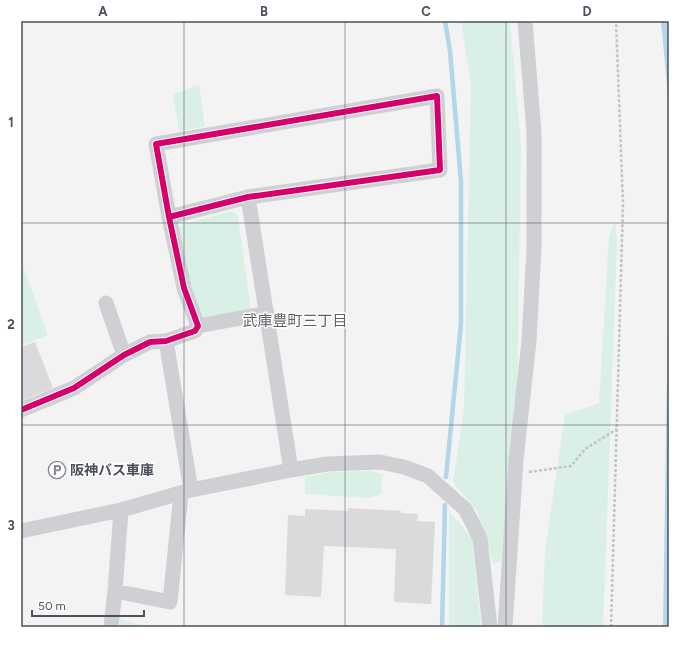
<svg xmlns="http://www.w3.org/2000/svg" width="690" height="648" font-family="Figtree,'Noto Sans JP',sans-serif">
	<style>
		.green { fill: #daefe5 }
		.water { fill: #b3d6e8 }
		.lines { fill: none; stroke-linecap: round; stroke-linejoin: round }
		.stream { stroke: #b3d6e8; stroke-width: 4.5 }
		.building { fill: #dadadc }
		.path { stroke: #bdc6c4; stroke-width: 2.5; stroke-dasharray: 3 2; stroke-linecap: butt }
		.minor { stroke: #ced0d3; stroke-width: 15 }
		.cycleway-casing { stroke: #fff; stroke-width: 8 }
		.cycleway { stroke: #d6006c; stroke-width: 6 }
		.grid { fill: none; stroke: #4b525d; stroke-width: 1; stroke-opacity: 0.55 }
		.labels { text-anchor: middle; stroke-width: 3; stroke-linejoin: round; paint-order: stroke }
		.poi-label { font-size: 14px; font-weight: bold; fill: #4b525d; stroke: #fff; text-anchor: start }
		.neighbourhood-label { font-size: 15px; fill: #5f6166; stroke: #fff }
		.neatline { fill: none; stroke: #4b525d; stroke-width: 1.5 }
		.grid-label { font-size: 13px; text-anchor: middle; font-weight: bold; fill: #4b525d }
	</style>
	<rect width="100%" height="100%" fill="#f3f3f3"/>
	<!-- green -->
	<path class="green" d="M461,21H510L521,146L517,393L501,561L493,564L486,537L477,511L453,482L464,410L471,83Z
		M199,85L205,126L179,131L173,94Z
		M232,211L238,216L251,311L202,319L190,283L178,229L181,225Z
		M615,220L617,242L603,627H542L545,550L565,415L599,403L609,238Z
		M21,263H22L48,335L21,345Z
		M370,471L382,474L381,494L369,498L305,494V477L333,472Z
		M449,511L472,538L481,627H449Z
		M120,619L147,627H119Z"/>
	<!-- water -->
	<path class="water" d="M661,21H669V107Z
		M669,247V627H663Z"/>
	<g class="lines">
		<!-- stream -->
		<path class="stream" d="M445,21L450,51L461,182V324L446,477
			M442,627L445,505"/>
	</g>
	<!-- building -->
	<path class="building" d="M35,342L53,388L21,401V347Z
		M348,508L401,511V513L418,514L417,521L435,522L431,604L394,602L396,549L324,546L321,597L285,595L288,515L305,516V509L348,511Z"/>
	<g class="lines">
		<!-- path -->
		<path class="path" d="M529,472L571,466L585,449L617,429
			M611,627L623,204L616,21"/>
		<!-- minor -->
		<path class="minor" d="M248,197L291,470
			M106,303L124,355
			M198,326L267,313
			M166,341L191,490
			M21,410L74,388L124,355L150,342L166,341L195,331L198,326L184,288L169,217L156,144L437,96L440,170L248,197L169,217
			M21,531L121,510L191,490L291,470L327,464L380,462L404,467L428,476L465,509L473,524L480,539L490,627
			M115,591L170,602L181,494
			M111,627L115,591L121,510
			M505,627L516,460L529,341L534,249V132L525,21"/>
		<defs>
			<path id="cycleway" d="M21,410L74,388L124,355L150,342L166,341L195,331L198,326L184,288L169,217L156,144L437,96L440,170L248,197L169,217"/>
		</defs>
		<!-- cycleway casing -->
		<use href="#cycleway" class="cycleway-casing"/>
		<!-- cycleway -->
		<use href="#cycleway" class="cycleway"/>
	</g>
	<!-- grid -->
	<path class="grid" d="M184,21V627M345,21V627M506,21V627M21,223H669M21,425H669"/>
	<!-- icons -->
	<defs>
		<symbol id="parking-ring" viewBox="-11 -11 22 22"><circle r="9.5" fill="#fff" stroke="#868a92" stroke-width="1.5"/><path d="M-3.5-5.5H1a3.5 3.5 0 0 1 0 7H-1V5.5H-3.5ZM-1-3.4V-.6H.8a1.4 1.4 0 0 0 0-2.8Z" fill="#868a92"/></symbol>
	</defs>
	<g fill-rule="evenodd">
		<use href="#parking-ring" x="47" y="460" width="20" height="20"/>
	</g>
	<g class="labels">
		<!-- poi labels -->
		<g class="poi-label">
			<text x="70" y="475">阪神バス車庫</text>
		</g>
		<!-- neighbourhood labels -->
		<g class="neighbourhood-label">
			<text x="295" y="326">武庫豊町三丁目</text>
		</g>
	</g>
	<!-- border -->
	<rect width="690" height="648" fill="none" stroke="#ffffff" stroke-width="44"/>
	<!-- scale -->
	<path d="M32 610v6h112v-6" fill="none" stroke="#4b525d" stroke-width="2"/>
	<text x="38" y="610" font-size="12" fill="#4b525d" stroke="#ffffff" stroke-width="3" paint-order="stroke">50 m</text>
	<rect x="22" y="22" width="646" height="604" class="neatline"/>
	<g class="grid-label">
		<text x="103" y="16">A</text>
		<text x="264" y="16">B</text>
		<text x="426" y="16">C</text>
		<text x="587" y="16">D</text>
		<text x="11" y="127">1</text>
		<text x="11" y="329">2</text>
		<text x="11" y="530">3</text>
	</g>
</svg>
